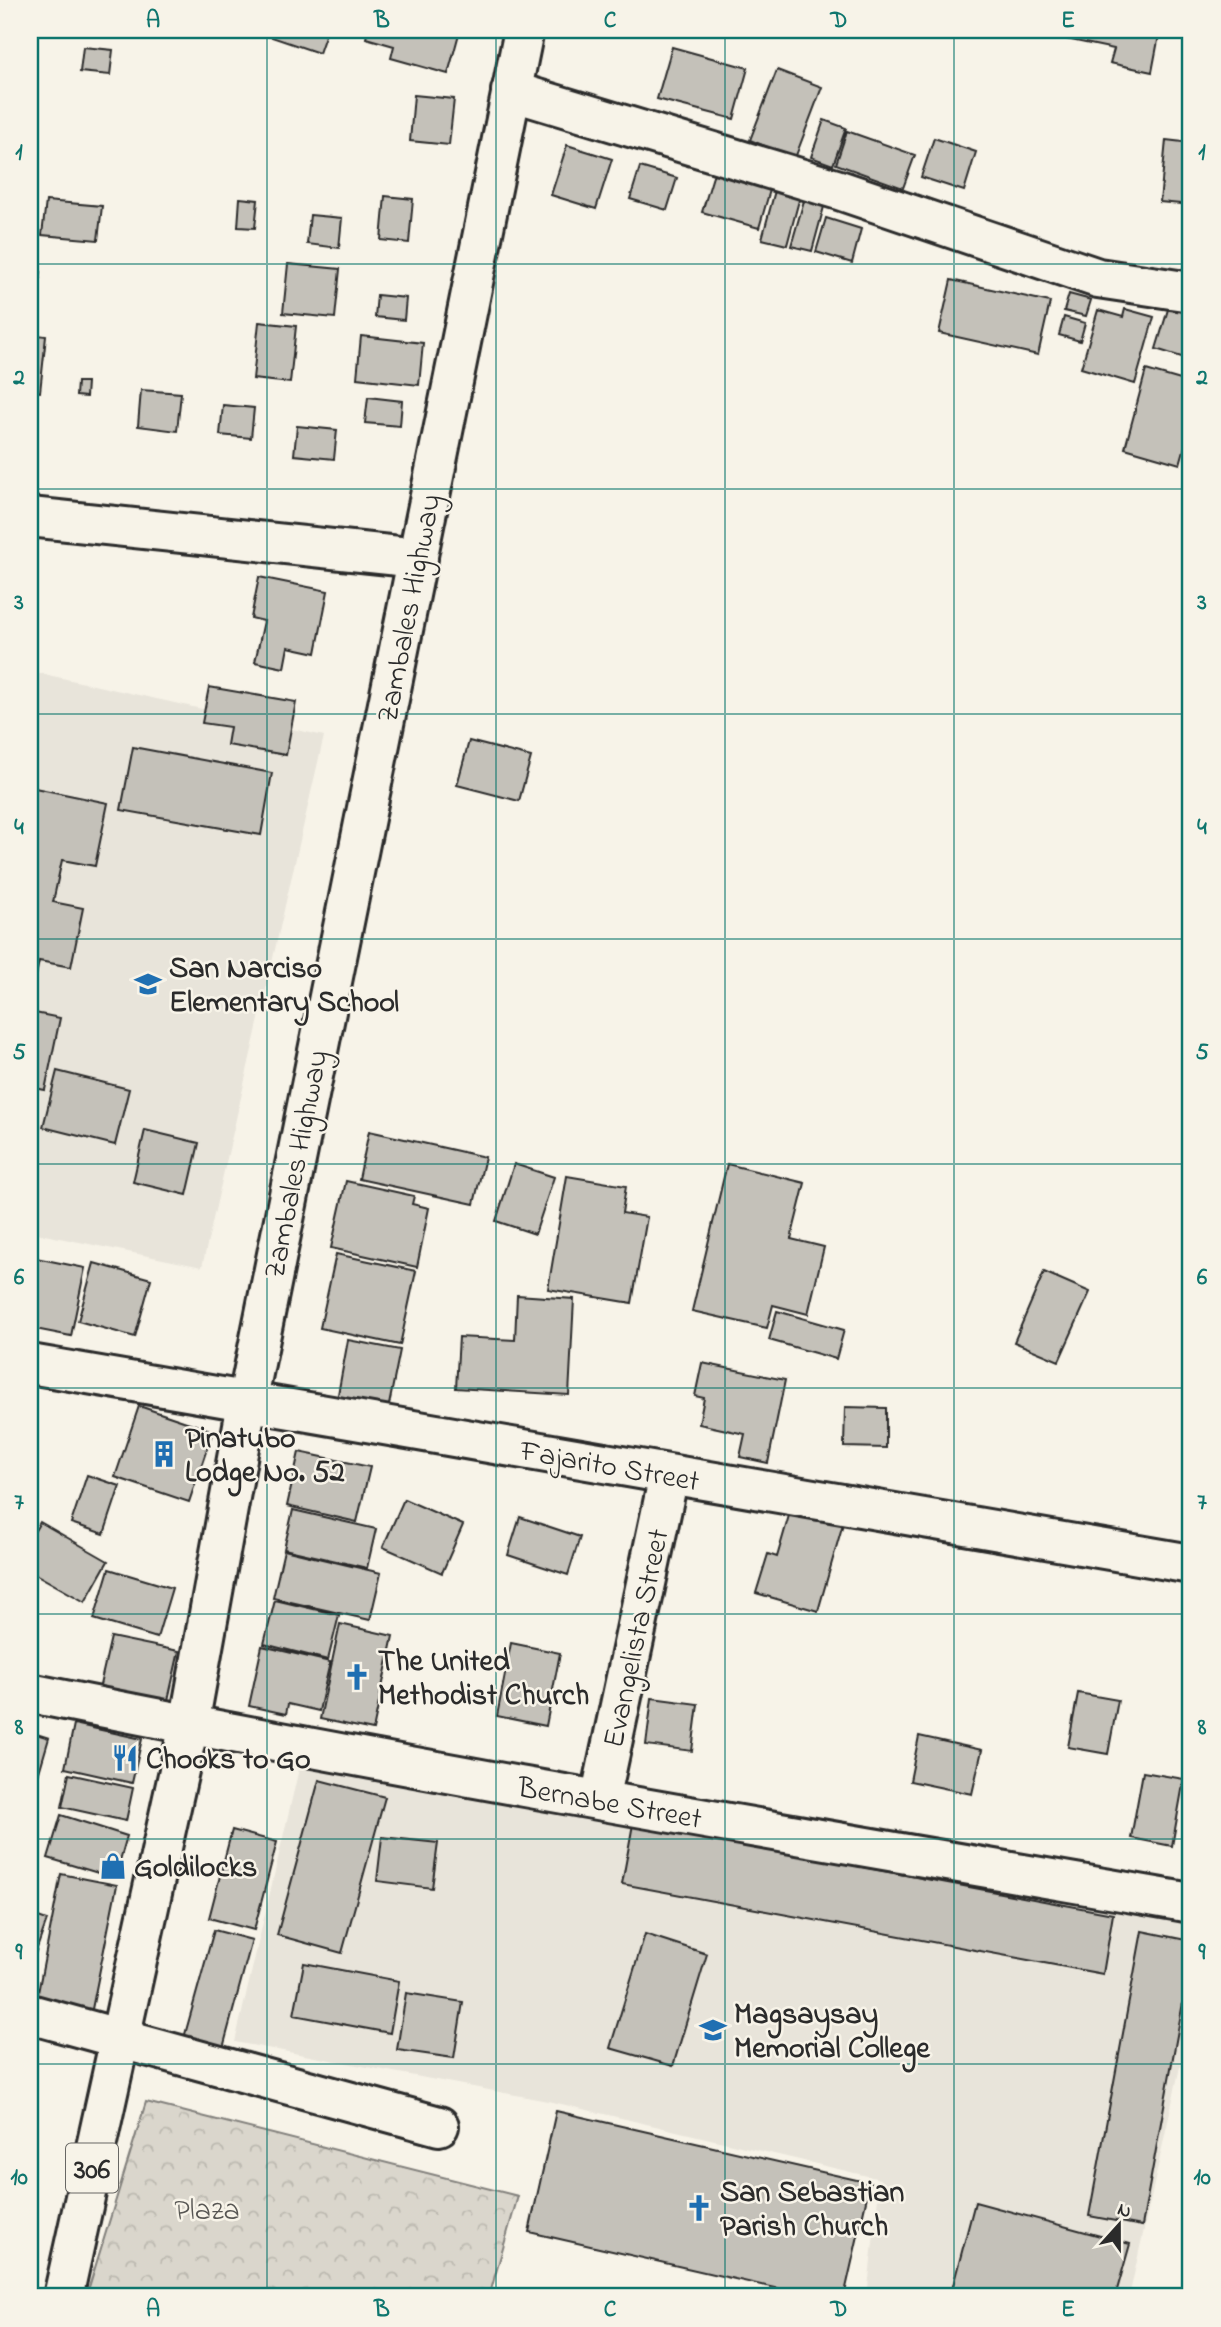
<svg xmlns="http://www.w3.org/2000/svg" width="1221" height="2327" font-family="'Indie Flower',sans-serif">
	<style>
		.built { fill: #e8e4da }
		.park { fill: url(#park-crowns); stroke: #82807c; stroke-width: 2 }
		.building { fill: #c4c1b9; stroke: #2b2b2b; stroke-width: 2 }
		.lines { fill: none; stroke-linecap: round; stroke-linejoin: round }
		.minor-casing { stroke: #2b2b2b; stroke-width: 44 }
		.major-casing { stroke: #2b2b2b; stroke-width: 44 }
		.minor { stroke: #f7f3e8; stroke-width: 38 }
		.major { stroke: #f7f3e8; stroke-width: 38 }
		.grid { fill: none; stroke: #0f766e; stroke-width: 2; stroke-opacity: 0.55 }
		.labels { text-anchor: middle; stroke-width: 5; stroke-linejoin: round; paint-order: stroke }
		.shield { fill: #f7f3e8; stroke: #686764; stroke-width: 2 }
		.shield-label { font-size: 28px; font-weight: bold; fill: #2b2b2b }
		.street-label { font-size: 30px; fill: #2b2b2b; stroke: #f7f3e8 }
		.poi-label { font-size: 30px; font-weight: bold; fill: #2b2b2b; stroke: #f7f3e8; text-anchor: start }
		.park-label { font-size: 30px; fill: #575653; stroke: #f7f3e8 }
		.neatline { fill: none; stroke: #0f766e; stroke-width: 2.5 }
		.grid-label { font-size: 23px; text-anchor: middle; font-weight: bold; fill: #0f766e }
	</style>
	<defs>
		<pattern id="park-crowns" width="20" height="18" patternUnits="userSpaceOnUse" patternTransform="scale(1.75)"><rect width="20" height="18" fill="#dad6cc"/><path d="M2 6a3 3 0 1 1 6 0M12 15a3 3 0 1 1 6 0" fill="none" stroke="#bbb8af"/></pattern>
	</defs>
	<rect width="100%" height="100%" fill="#f7f3e8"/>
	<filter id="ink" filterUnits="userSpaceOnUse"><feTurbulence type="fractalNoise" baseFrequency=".0143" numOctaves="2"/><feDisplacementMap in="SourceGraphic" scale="14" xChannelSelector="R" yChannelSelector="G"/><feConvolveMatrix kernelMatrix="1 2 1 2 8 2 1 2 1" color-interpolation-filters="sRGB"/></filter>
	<g filter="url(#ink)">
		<!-- built -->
		<path class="built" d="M30,671L324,736L202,1267L30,1232Z
			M302,1756L1191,1914V2017L1129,2297H867L880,2179L553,2102L235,2042Z"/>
		<!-- park -->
		<path class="park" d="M146,2102L518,2196L489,2297H86Z"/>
		<!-- building -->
		<path class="building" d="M173,30H192V36L173,34Z
			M258,30H327L319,53L257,32Z
			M368,30H460L448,74L391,58L394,46L366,38Z
			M1068,30H1160L1152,72L1110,63L1114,49L1066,39Z
			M83,47L113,50L110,75L80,72Z
			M672,47L748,68L734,119L657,99Z
			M777,70L822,87L795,158L750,140Z
			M414,95L454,99L449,145L410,141Z
			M824,120L846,128L833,165L811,157Z
			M847,131L915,155L903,188L836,164Z
			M934,138L976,152L964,191L921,177Z
			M1166,140L1191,143V205L1160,202Z
			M567,145L612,159L596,209L551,195Z
			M640,167L677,178L667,210L630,199Z
			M714,173L770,190L759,228L702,212Z
			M777,183L802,189L787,245L762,239Z
			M385,196L413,199L409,243L381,240Z
			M805,197L825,203L812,251L791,246Z
			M240,198L258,200L255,228L238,227Z
			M46,201L102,206L98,240L42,235Z
			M310,215L342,218L339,248L307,244Z
			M826,218L861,229L852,263L816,252Z
			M288,264L340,269L335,318L283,313Z
			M30,271L41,272L37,303L30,302Z
			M951,280L1050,302L1038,355L939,333Z
			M1069,294L1091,300L1086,316L1064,311Z
			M377,295L406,298L404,320L375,317Z
			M1169,306L1191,312V360L1156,349Z
			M1125,309L1154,317L1135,384L1081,368L1098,310L1123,317Z
			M1064,317L1085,323L1080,341L1059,335Z
			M259,322L296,326L290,383L253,379Z
			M30,334L46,336L40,392L30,391Z
			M361,336L423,343L419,385L357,378Z
			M1146,370L1191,383V425L1180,464L1125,448Z
			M77,382H87L86,397L76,396Z
			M141,390L181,393L177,431L138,426Z
			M368,397L402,401L400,426L365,423Z
			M223,405L254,408L251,438L220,435Z
			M297,426L337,430L334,459L294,455Z
			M259,577L328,591L316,653L288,647L284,668L255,662L264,621L251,618Z
			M209,687L296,702L286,755L227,745L230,727L202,723Z
			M469,741L531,757L519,801L457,785Z
			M133,747L272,773L261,835L121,810Z
			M30,787L108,803L95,866L62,860L53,902L83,908L71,967L39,961L30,1005Z
			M30,1012L60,1018L45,1090L30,1087Z
			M57,1071L129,1089L115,1145L43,1127Z
			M145,1130L199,1143L187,1195L133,1182Z
			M369,1131L485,1157L474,1204L359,1179Z
			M514,1164L554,1177L535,1234L496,1221Z
			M727,1164L805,1183L791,1239L824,1247L808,1314L773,1305L767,1328L692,1311Z
			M567,1176L626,1186L622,1213L647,1217L632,1303L548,1289Z
			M346,1181L414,1196L412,1204L429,1208L417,1267L331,1248Z
			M336,1254L416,1271L400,1345L320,1328Z
			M36,1258L85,1268L71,1336L30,1328V1291Z
			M94,1263L151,1279L135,1337L78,1321Z
			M1044,1272L1090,1292L1059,1361L1014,1342Z
			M517,1295L574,1299L569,1395L456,1388L459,1337L515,1340Z
			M777,1311L844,1330L836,1359L769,1340Z
			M348,1340L400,1350L388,1410L337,1400Z
			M702,1363L785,1380L768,1463L740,1457L745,1434L699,1424L704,1398L695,1396Z
			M139,1406L213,1431L189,1502L115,1477Z
			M845,1407L886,1408V1448L844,1447Z
			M299,1452L370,1467L357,1522L287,1506Z
			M87,1475L120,1486L104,1534L71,1523Z
			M404,1499L463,1525L442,1573L383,1547Z
			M792,1505L844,1520L818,1611L756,1593L768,1554L777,1557Z
			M293,1510L376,1529L367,1568L284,1549Z
			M520,1517L580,1537L568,1575L508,1555Z
			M40,1522L108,1561L85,1602L30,1571V1539Z
			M284,1550L381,1573L370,1620L273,1598Z
			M109,1569L172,1588L157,1638L94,1619Z
			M275,1600L339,1615L328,1660L264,1644Z
			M340,1624L393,1636L373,1730L320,1719Z
			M111,1637L179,1651L166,1709L98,1694Z
			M511,1643L560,1653L546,1726L497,1716Z
			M262,1646L330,1662L319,1711L288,1704L286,1714L249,1706Z
			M1078,1693L1118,1700L1108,1754L1068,1747Z
			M652,1698L698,1704L692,1751L646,1745Z
			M74,1724L142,1739L132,1783L65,1768Z
			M30,1732L49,1738L30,1803Z
			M919,1736L982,1750L972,1794L910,1781Z
			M1143,1772L1184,1779L1172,1846L1131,1838Z
			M69,1774L133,1788L126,1821L62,1807Z
			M319,1780L385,1797L342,1953L277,1935Z
			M61,1815L127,1836L115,1878L48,1858Z
			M633,1824L1113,1914L1103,1974L622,1884Z
			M232,1830L277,1842L254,1930L209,1918Z
			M382,1837L438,1843L432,1888L377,1881Z
			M61,1874L117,1885L91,2014L36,2003Z
			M30,1914L47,1920L30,1968Z
			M214,1930L252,1940L223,2048L184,2038Z
			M1142,1931L1191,1941V1959L1142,2226L1089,2216Z
			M645,1934L707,1954L673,2066L610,2048Z
			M304,1963L399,1981L390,2033L294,2015Z
			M406,1993L463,2002L454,2058L397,2050Z
			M556,2111L870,2183L844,2297H814L529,2232Z
			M975,2202L1130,2244L1115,2297H950Z"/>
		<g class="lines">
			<defs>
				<path id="minor" d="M511,91L839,190L1098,278L1191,292
					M30,517L418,558
					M30,1364L1191,1564
					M30,1693C415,1771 804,1836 1191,1903
					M600,1800L669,1475
					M30,2014L439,2126"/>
				<path id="major" d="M63,2297L189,1725L247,1403L524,30"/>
			</defs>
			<!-- minor casing -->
			<use href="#minor" class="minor-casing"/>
			<!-- major casing -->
			<use href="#major" class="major-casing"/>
			<!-- minor -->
			<use href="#minor" class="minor"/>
			<!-- major -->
			<use href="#major" class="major"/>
		</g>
	</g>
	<!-- grid -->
	<path class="grid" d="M267,30V2297M496,30V2297M725,30V2297M954,30V2297M30,264H1191M30,489H1191M30,714H1191M30,939H1191M30,1164H1191M30,1388H1191M30,1614H1191M30,1839H1191M30,2064H1191"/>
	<!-- icons -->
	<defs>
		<symbol id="school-bare" viewBox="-9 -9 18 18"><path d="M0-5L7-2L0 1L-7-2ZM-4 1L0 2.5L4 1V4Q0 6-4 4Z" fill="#1f6fb2" stroke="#f7f3e8" stroke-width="2.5" paint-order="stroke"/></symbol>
		<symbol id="building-bare" viewBox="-9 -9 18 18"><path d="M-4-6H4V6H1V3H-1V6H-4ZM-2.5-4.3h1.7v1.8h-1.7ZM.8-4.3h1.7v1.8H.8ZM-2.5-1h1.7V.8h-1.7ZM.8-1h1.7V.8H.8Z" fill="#1f6fb2" stroke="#f7f3e8" stroke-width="2.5" paint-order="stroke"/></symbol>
		<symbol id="church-bare" viewBox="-9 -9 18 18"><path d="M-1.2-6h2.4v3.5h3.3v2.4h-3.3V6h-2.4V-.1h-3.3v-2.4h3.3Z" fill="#1f6fb2" stroke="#f7f3e8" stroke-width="2.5" paint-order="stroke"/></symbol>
		<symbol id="restaurant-bare" viewBox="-9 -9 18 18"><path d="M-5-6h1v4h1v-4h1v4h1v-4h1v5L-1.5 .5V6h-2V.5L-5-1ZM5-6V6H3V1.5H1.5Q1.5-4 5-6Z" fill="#1f6fb2" stroke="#f7f3e8" stroke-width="2.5" paint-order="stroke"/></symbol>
		<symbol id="shop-bare" viewBox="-9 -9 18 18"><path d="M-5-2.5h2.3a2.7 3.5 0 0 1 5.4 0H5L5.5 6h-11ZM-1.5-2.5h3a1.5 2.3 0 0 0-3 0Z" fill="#1f6fb2" stroke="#f7f3e8" stroke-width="2.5" paint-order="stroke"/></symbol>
		<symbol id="university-bare" viewBox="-9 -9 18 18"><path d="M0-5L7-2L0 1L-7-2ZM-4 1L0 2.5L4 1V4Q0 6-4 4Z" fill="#1f6fb2" stroke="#f7f3e8" stroke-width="2.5" paint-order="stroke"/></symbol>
	</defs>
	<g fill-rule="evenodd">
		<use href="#school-bare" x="129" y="965" width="38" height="38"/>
		<use href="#building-bare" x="145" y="1435" width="38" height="38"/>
		<use href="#church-bare" x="338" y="1658" width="38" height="38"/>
		<use href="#restaurant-bare" x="106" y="1739" width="38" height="38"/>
		<use href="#shop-bare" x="94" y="1847" width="38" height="38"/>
		<use href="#university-bare" x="694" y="2011" width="38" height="38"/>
		<use href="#church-bare" x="680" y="2189" width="38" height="38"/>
	</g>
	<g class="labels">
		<!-- shield labels -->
		<rect class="shield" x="66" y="2143.5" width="52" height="49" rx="5"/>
		<g class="shield-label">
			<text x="92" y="2178">306</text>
		</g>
		<!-- street labels -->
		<g class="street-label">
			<text transform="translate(408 608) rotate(-79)" y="10">Zambales Highway</text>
			<text transform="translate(295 1164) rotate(-79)" y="10">Zambales Highway</text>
			<text transform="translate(610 1465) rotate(10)" y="10">Fajarito Street</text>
			<text transform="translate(635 1638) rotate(-78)" y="10">Evangelista Street</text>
			<text transform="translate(610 1802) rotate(10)" y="10">Bernabe Street</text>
		</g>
		<!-- poi labels -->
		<g class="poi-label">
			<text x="169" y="977">San Narciso<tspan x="169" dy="34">Elementary School</tspan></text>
			<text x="185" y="1447">Pinatubo<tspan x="185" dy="34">Lodge No. 52</tspan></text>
			<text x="378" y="1670">The United<tspan x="378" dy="34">Methodist Church</tspan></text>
			<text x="146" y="1768">Chooks to Go</text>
			<text x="134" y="1876">Goldilocks</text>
			<text x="734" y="2023">Magsaysay<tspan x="734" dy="34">Memorial College</tspan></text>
			<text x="720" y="2201">San Sebastian<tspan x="720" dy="34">Parish Church</tspan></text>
		</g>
		<!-- park labels -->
		<g class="park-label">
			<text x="207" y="2219">Plaza</text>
		</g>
	</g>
	<!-- margin -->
	<rect width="1221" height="2327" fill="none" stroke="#f7f3e8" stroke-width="77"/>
	<!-- north arrow -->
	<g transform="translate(1119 2225) rotate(21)" stroke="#f7f3e8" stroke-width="5" paint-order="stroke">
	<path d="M0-5L12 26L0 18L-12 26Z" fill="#2b2b2b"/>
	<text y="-10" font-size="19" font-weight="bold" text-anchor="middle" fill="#2b2b2b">N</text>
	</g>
	<rect x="38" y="38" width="1144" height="2250" class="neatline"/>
	<g class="grid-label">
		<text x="153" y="27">A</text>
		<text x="382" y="27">B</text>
		<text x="610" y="27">C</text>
		<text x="839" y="27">D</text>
		<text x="1068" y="27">E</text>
		<text x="19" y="159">1</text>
		<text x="1202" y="159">1</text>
		<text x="19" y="384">2</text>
		<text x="1202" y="384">2</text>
		<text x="19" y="609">3</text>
		<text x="1202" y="609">3</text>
		<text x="19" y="834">4</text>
		<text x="1202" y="834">4</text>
		<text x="19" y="1059">5</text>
		<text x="1202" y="1059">5</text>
		<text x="19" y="1284">6</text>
		<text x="1202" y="1284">6</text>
		<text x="19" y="1509">7</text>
		<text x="1202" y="1509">7</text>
		<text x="19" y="1734">8</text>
		<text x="1202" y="1734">8</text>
		<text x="19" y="1959">9</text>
		<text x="1202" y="1959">9</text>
		<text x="19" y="2184">10</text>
		<text x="1202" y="2184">10</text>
		<text x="153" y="2316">A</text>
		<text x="382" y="2316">B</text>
		<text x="610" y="2316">C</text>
		<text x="839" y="2316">D</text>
		<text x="1068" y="2316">E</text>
	</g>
</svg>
